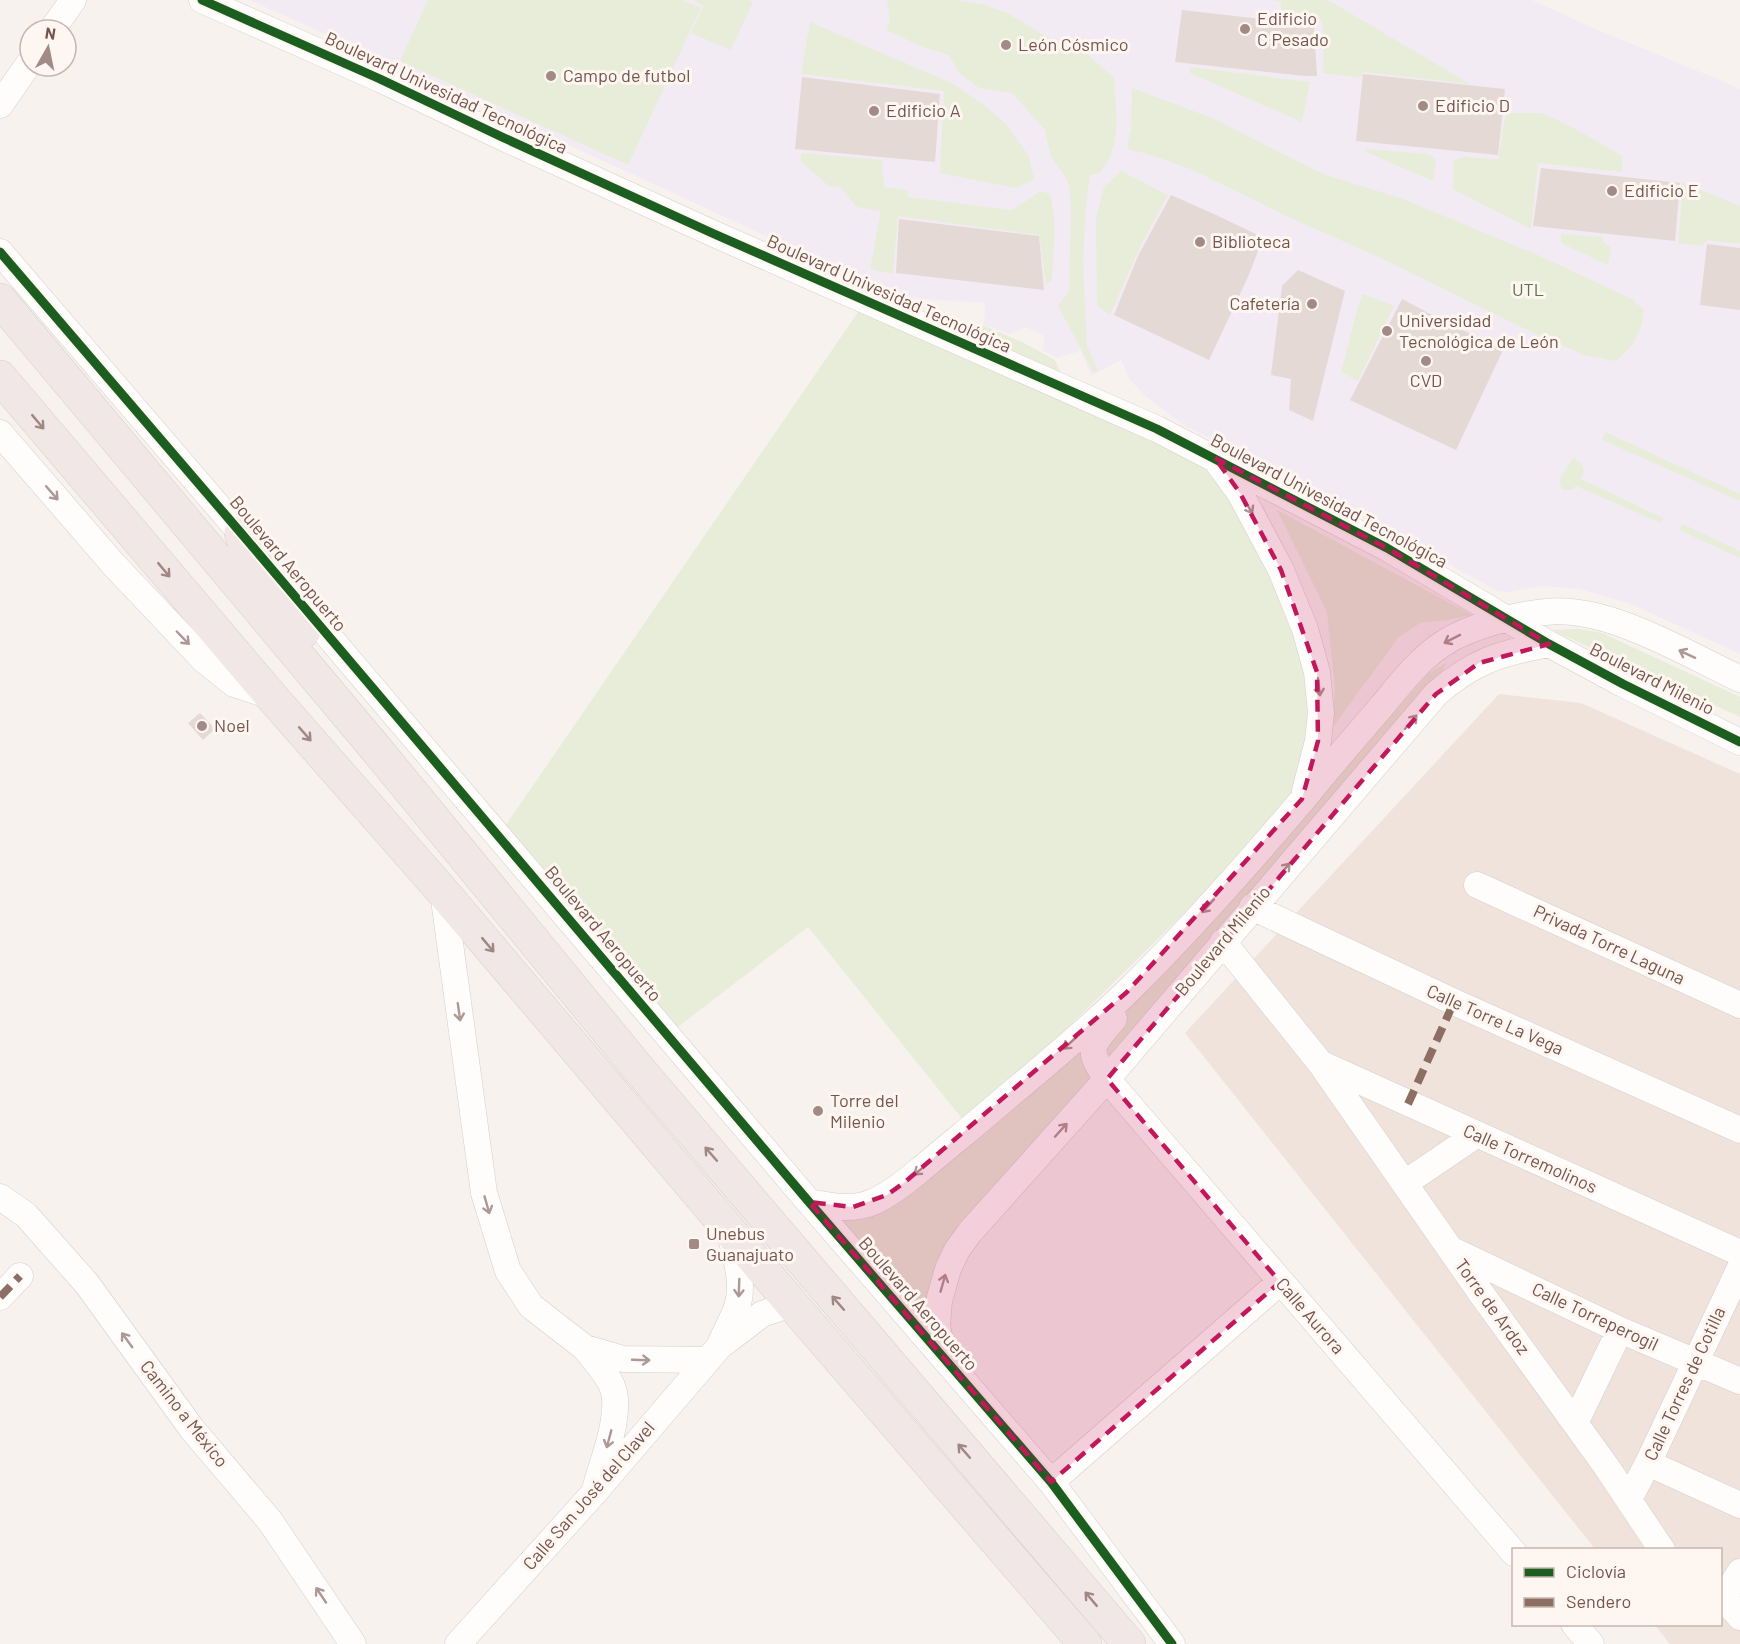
<svg xmlns="http://www.w3.org/2000/svg" width="1740" height="1644" font-family="Barlow,sans-serif">
	<style>
		.residential { fill: #f0e3dc }
		.education { fill: #f2ebf4 }
		.green { fill: #e8edd9 }
		.building { fill: #e4d9d5 }
		.lines { fill: none; stroke-linecap: round; stroke-linejoin: round }
		.minor-casing { stroke: #d6cdca; stroke-width: 27 }
		.highway-casing { stroke: #d8cecb; stroke-width: 34 }
		.minor { stroke: #fefdfc; stroke-width: 26 }
		.highway { stroke: #f1e7e6; stroke-width: 33 }
		.quiet { stroke: #8d6e63; stroke-width: 8; stroke-dasharray: 15 8; stroke-linecap: butt }
		.cycleway-casing { stroke: #fef6f0; stroke-width: 13 }
		.cycleway { stroke: #1b5e20; stroke-width: 9 }
		.oneway { stroke: #a08783 }
		.oneway2 { stroke: #ac9894 }
		.marked { fill: #c2185b; fill-opacity: 0.2; stroke: #c2185b; stroke-width: 4.5; stroke-dasharray: 12 8; stroke-linejoin: round }
		.poi-dot { fill: #a28b86; stroke: #fef6f0; stroke-width: 2 }
		.labels { text-anchor: middle; stroke-width: 6; stroke-linejoin: round; paint-order: stroke }
		.poi-label { font-size: 18px; fill: #75544e; stroke: #fef6f0; text-anchor: start }
		.street-label { font-size: 18px; fill: #75544e; stroke: #fef6f0 }
		.park-label { font-size: 18px; fill: #5d7443; stroke: #fef6f0 }
	</style>
	<rect width="100%" height="100%" fill="#f7f2ee"/>
	<!-- residential -->
	<path class="residential" d="M1499,694L1581,703L1740,774V1644H1670L1655,1625L1720,1624V1550L1595,1549L1185,1033Z"/>
	<!-- education -->
	<path class="education" d="M250,0H1532L1593,28L1722,81L1740,89V654L1631,604L1579,589L1541,586L1507,592L1497,591L1339,502L1185,426L1144,395L1130,380L1121,360L1091,376L1081,351L1056,358L1043,350L1044,336L1026,327L1010,334L984,325L985,303L904,298L881,290L667,190Z"/>
	<!-- green -->
	<path class="green" d="M428,0H683L701,8L628,165L400,61Z
		M692,0H749L753,2L731,50L691,33L704,6Z
		M887,0H957L985,5L1007,13L1056,42L1086,53L1114,78C1116,112 1123,144 1100,173L1090,175L1086,204L1083,263L1087,346L1098,371L1093,372L1058,306L1069,290L1071,206L1069,186L1065,176L1051,157L1045,130L1012,93L979,88L959,73L949,55L925,48L886,30L890,20Z
		M1271,0H1328L1470,84L1363,72L1361,78L1323,73L1324,35L1321,19L1281,9V2Z
		M810,22L954,84L985,106L1006,124L1029,156L1034,180L1015,188L940,173L944,91L801,74Z
		M1190,67L1310,82L1302,122L1190,73Z
		M1132,88L1212,118L1323,174L1403,199L1456,221L1540,256L1632,299L1644,310C1642,331 1633,349 1615,361L1584,355L1523,328L1381,258L1286,216L1193,170C1171,163 1152,153 1129,150L1127,145L1131,129Z
		M1506,113H1542L1576,129L1622,156V172L1538,163L1531,229L1453,189V160L1464,157L1498,159Z
		M1366,149L1429,154L1436,159L1433,181L1364,151Z
		M801,153L882,160L884,187L907,190L908,197L1012,210L1041,191L1050,194C1058,221 1053,252 1052,280L1046,285L1039,235L898,216L893,274L870,269L881,211L857,207L839,186L830,187L801,162Z
		M1121,171L1168,195L1141,245L1110,315L1097,305L1096,218L1104,187Z
		M1683,183L1740,206V244L1707,240L1702,246L1678,243Z
		M1561,234L1603,237V242L1611,247L1608,265L1561,243Z
		M1363,294L1394,306L1358,381L1341,372L1357,310Z
		M867,299L1215,458L1264,507L1314,643L1308,791L968,1126L808,927L670,1033L499,835Z
		M983,325L1022,342L1055,360L1065,382L952,328Z
		M1605,432L1740,494V501L1602,440Z
		M1573,458L1582,464L1584,472L1581,479L1663,518L1661,523L1576,486L1572,490H1562L1559,480Z
		M1277,510L1472,615L1447,620L1420,623L1398,638L1333,727L1335,688L1327,612Z
		M1683,524L1740,551V558L1679,530Z
		M1578,629L1602,633L1740,697V717L1552,630Z
		M1447,662L1437,681L1110,1057L1103,1052L1104,1036L1427,675Z
		M1084,1049L1096,1078L956,1241L927,1320L838,1217L887,1208Z"/>
	<!-- building -->
	<path class="building" d="M1182,10L1314,25L1317,76H1305L1175,62Z
		M1363,74L1505,89L1498,155L1356,141Z
		M802,77L940,94L935,162L795,149Z
		M1541,168L1680,183L1675,241L1533,226Z
		M1171,195L1214,214L1260,236V246L1248,277L1209,360L1114,315L1138,256Z
		M899,219L1039,236L1044,290L896,273Z
		M1707,244L1740,248V310L1700,305Z
		M1298,270L1345,291L1313,421L1289,410L1291,379L1271,375L1282,286Z
		M1402,299L1453,326L1504,348L1456,450L1350,400Z
		M200,713L215,729L203,740L188,723Z"/>
	<g class="lines">
		<defs>
			<path id="minor" d="M202,0L380,79L502,137L712,233L1157,429L1387,548L1549,644L1623,684L1740,742
				M52,30L73,0
				M0,105L30,62
				M0,252L253,547
				M0,433L114,565L204,660L234,684L271,696
				M1218,463L1240,493L1281,570L1305,629L1317,672L1321,713L1318,741L1305,791
				M296,598L809,1202L1051,1482L1172,1644
				M1477,885L1740,1005
				M443,892L484,1193L508,1271L531,1306L585,1348L623,1359L708,1360
				M1252,907L1454,1002L1740,1130
				M1223,942L1321,1064L1483,1296L1606,1466L1662,1550
				M1114,1019C1092,1045 1085,1048 1107,1079L1514,1553
				M1322,1064L1740,1253
				M1405,1183L1476,1135
				M0,1197L26,1215L87,1284L192,1429L270,1521L353,1644
				M809,1202C831,1206 852,1211 873,1202C893,1193 910,1178 926,1165C946,1148 966,1132 986,1115C1034,1074 1084,1034 1129,990C1191,929 1249,863 1305,797C1330,766 1356,736 1382,706C1400,684 1420,658 1444,643C1470,626 1515,615 1546,612C1607,605 1685,653 1740,679
				M1452,1250L1620,1330L1740,1381
				M0,1297L20,1276
				M724,1343L762,1314L792,1304
				M585,1348C594,1360 606,1372 612,1386C623,1412 603,1460 596,1486
				M944,1358L937,1326L939,1301L948,1269L957,1250L970,1232L1107,1079L1436,694C1473,661 1501,653 1549,644
				M1575,1423L1620,1330
				M1648,1463L1740,1505
				M1051,1482L1280,1282
				M1629,1499L1648,1463L1740,1268
				M1720,1594L1740,1617
				M1724,1597L1740,1572
				M1574,1624L1591,1644
				M458,1644L594,1493L719,1347C724,1334 732,1321 737,1307C745,1283 735,1256 730,1232"/>
			<path id="highway" d="M0,300L377,750L637,1067L1129,1644
				M0,377L271,696L443,892L792,1304L1085,1644
				M241,533L249,556L304,631"/>
		</defs>
		<!-- minor casing -->
		<use href="#minor" class="minor-casing"/>
		<!-- highway casing -->
		<use href="#highway" class="highway-casing"/>
		<!-- minor -->
		<use href="#minor" class="minor"/>
		<!-- highway -->
		<use href="#highway" class="highway"/>
		<!-- quiet -->
		<path class="quiet" d="M1408,1104L1454,1002
			M0,1297L20,1276"/>
		<defs>
			<path id="cycleway" d="M202,0L380,79L502,137L712,233L1157,429L1387,548L1549,644L1623,684L1740,742
				M0,252L241,533L809,1202L1051,1482L1172,1644"/>
		</defs>
		<!-- cycleway casing -->
		<use href="#cycleway" class="cycleway-casing"/>
		<!-- cycleway -->
		<use href="#cycleway" class="cycleway"/>
	</g>
	<!-- one-way arrows -->
	<defs><path id="oneway-shaft" d="M-6 0H5M1.5-3L5.5 0L1.5 3" fill="none" stroke-width="1.6" stroke-linecap="round" stroke-linejoin="round" transform="scale(1.5)"/></defs>
	<g class="oneway">
		<use href="#oneway-shaft" transform="translate(38 422) rotate(50)"/>
		<use href="#oneway-shaft" transform="translate(164 570) rotate(50)"/>
		<use href="#oneway-shaft" transform="translate(305 734) rotate(49)"/>
		<use href="#oneway-shaft" transform="translate(488 945) rotate(50)"/>
		<use href="#oneway-shaft" transform="translate(711 1154) rotate(-131)"/>
		<use href="#oneway-shaft" transform="translate(838 1303) rotate(-131)"/>
		<use href="#oneway-shaft" transform="translate(964 1451) rotate(-131)"/>
		<use href="#oneway-shaft" transform="translate(1091 1599) rotate(-130)"/>
	</g>
	<g class="oneway2">
		<use href="#oneway-shaft" transform="translate(52 493) rotate(49)"/>
		<use href="#oneway-shaft" transform="translate(1248 506) rotate(60)"/>
		<use href="#oneway-shaft" transform="translate(183 638) rotate(46)"/>
		<use href="#oneway-shaft" transform="translate(1452 639) rotate(153)"/>
		<use href="#oneway-shaft" transform="translate(1687 654) rotate(-155)"/>
		<use href="#oneway-shaft" transform="translate(1319 687) rotate(83)"/>
		<use href="#oneway-shaft" transform="translate(1411 722) rotate(-49)"/>
		<use href="#oneway-shaft" transform="translate(1284 870) rotate(-49)"/>
		<use href="#oneway-shaft" transform="translate(1208 906) rotate(132)"/>
		<use href="#oneway-shaft" transform="translate(459 1012) rotate(82)"/>
		<use href="#oneway-shaft" transform="translate(1070 1043) rotate(138)"/>
		<use href="#oneway-shaft" transform="translate(1061 1130) rotate(-48)"/>
		<use href="#oneway-shaft" transform="translate(921 1169) rotate(141)"/>
		<use href="#oneway-shaft" transform="translate(487 1205) rotate(74)"/>
		<use href="#oneway-shaft" transform="translate(943 1283) rotate(-74)"/>
		<use href="#oneway-shaft" transform="translate(739 1288) rotate(92)"/>
		<use href="#oneway-shaft" transform="translate(127 1340) rotate(-126)"/>
		<use href="#oneway-shaft" transform="translate(641 1360) rotate(2)"/>
		<use href="#oneway-shaft" transform="translate(609 1439) rotate(105)"/>
		<use href="#oneway-shaft" transform="translate(321 1595) rotate(-124)"/>
	</g>
	<!-- marked area -->
	<path class="marked" d="M1215,458L1387,548L1549,644L1479,663L1436,694L1107,1079L1280,1282L1051,1482L809,1202L853,1207L887,1195L905,1182L1127,992L1302,799L1318,741L1317,672L1281,570L1240,493Z"/>
	<!-- markers -->
	<g class="poi-dot">
		<circle cx="1245" cy="29" r="6"/>
		<circle cx="1006" cy="45" r="6"/>
		<circle cx="551" cy="76" r="6"/>
		<circle cx="1423" cy="106" r="6"/>
		<circle cx="874" cy="111" r="6"/>
		<circle cx="1612" cy="191" r="6"/>
		<circle cx="1200" cy="242" r="6"/>
		<circle cx="1312" cy="304" r="6"/>
		<circle cx="1387" cy="331" r="6"/>
		<circle cx="1426" cy="361" r="6"/>
		<circle cx="202" cy="726" r="6"/>
		<circle cx="818" cy="1111" r="6"/>
		<rect x="688" y="1238" width="12" height="12" rx="3"/>
	</g>
	<g class="labels">
		<!-- poi labels -->
		<g class="poi-label">
			<text x="1257" y="25">Edificio<tspan x="1257" dy="21">C Pesado</tspan></text>
			<text x="1018" y="51">León Cósmico</text>
			<text x="563" y="82">Campo de futbol</text>
			<text x="1435" y="112">Edificio D</text>
			<text x="886" y="117">Edificio A</text>
			<text x="1624" y="197">Edificio E</text>
			<text x="1212" y="248">Biblioteca</text>
			<text x="1300" y="310" text-anchor="end">Cafetería</text>
			<text x="1399" y="327">Universidad<tspan x="1399" dy="21">Tecnológica de León</tspan></text>
			<text x="1426" y="387" text-anchor="middle">CVD</text>
			<text x="214" y="732">Noel</text>
			<text x="830" y="1107">Torre del<tspan x="830" dy="21">Milenio</tspan></text>
			<text x="706" y="1240">Unebus<tspan x="706" dy="21">Guanajuato</tspan></text>
		</g>
		<!-- street labels -->
		<g class="street-label">
			<text transform="translate(446 93) rotate(25)" y="6">Boulevard Univesidad Tecnológica</text>
			<text transform="translate(889 294) rotate(24)" y="6">Boulevard Univesidad Tecnológica</text>
			<text transform="translate(1329 501) rotate(28)" y="6">Boulevard Univesidad Tecnológica</text>
			<text transform="translate(288 564) rotate(50)" y="6">Boulevard Aeropuerto</text>
			<text transform="translate(1652 679) rotate(27)" y="6">Boulevard Milenio</text>
			<text transform="translate(603 934) rotate(50)" y="6">Boulevard Aeropuerto</text>
			<text transform="translate(1223 941) rotate(-50)" y="6">Boulevard Milenio</text>
			<text transform="translate(1609 945) rotate(25)" y="6">Privada Torre Laguna</text>
			<text transform="translate(1495 1020) rotate(24)" y="6">Calle Torre La Vega</text>
			<text transform="translate(1530 1159) rotate(24)" y="6">Calle Torremolinos</text>
			<text transform="translate(918 1304) rotate(49)" y="6">Boulevard Aeropuerto</text>
			<text transform="translate(1492 1307) rotate(54)" y="6">Torre de Ardoz</text>
			<text transform="translate(1310 1316) rotate(49)" y="6">Calle Aurora</text>
			<text transform="translate(1595 1317) rotate(25)" y="6">Calle Torreperogil</text>
			<text transform="translate(1685 1384) rotate(-65)" y="6">Calle Torres de Cotilla</text>
			<text transform="translate(184 1414) rotate(52)" y="6">Camino a México</text>
			<text transform="translate(589 1496) rotate(-49)" y="6">Calle San José del Clavel</text>
		</g>
		<!-- park labels -->
		<g class="park-label">
			<text x="1528" y="296">UTL</text>
		</g>
	</g>
	<!-- legend -->
	<rect x="1512" y="1548" width="210" height="78" fill="#fef6f0" stroke="#c7b5af" stroke-width="1.5"/>
	<rect x="1524" y="1568" width="30" height="9" fill="#1b5e20" stroke="#c7b5af" stroke-width="1.5"/>
	<text x="1566" y="1578" font-size="18" fill="#75544e">Ciclovía</text>
	<rect x="1524" y="1598" width="30" height="9" fill="#8d6e63" stroke="#c7b5af" stroke-width="1.5"/>
	<text x="1566" y="1608" font-size="18" fill="#75544e">Sendero</text>
	<!-- north arrow -->
	<g transform="translate(48 48) rotate(9)"><circle r="28" fill="#fef6f0" stroke="#c7b5af" stroke-width="1.5"/>
	<path d="M0-4.5L10 22L0 15L-10 22Z" fill="#a28b86"/>
	<text y="-9" font-size="16" font-weight="bold" text-anchor="middle" fill="#75544e">N</text>
	</g>
</svg>
